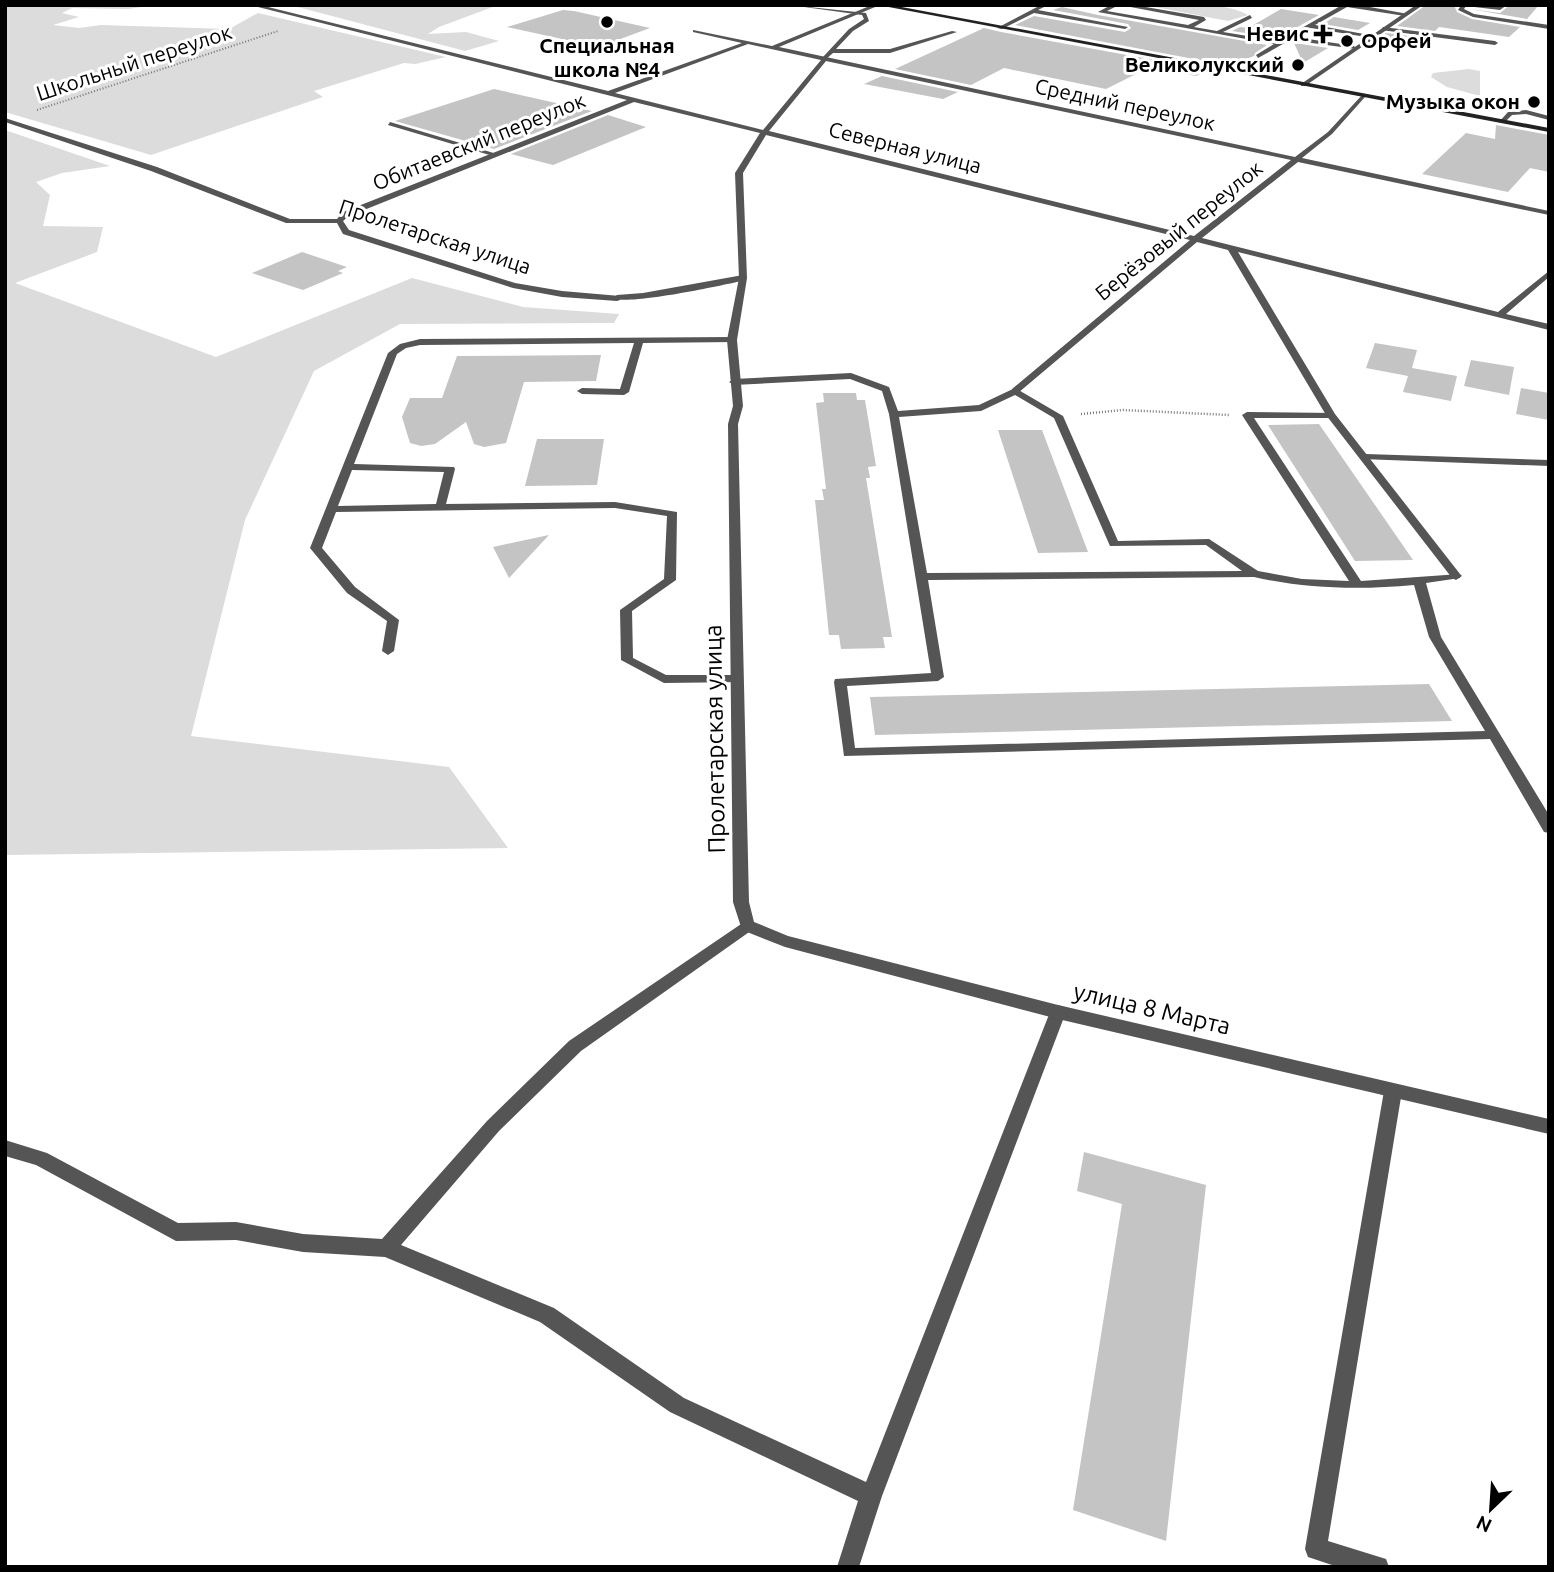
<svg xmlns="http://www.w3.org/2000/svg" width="1554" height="1572" font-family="Ubuntu,sans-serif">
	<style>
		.green { fill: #dcdcdc }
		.building { fill: #c4c4c4 }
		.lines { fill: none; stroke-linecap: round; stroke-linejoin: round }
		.path-far1 { stroke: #777; stroke-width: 2; stroke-dasharray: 1 2; stroke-linecap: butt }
		.path { stroke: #777; stroke-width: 2.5; stroke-dasharray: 1 2; stroke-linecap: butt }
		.lane { fill: #555; fill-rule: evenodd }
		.street { fill: #555; fill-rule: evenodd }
		.secondary { fill: #222; fill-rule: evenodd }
		.poi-dot { fill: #000; stroke: #fff; stroke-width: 2.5 }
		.labels { text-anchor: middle; stroke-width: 6; stroke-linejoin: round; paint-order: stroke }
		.far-poi-label { font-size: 21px; font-weight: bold; fill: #000; stroke: #fff; text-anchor: end }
		.far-street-label { font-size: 21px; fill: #000; stroke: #fff }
		.street-label { font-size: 24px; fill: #000; stroke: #fff }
	</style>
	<rect width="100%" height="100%" fill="#fff"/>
	<!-- green -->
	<path class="green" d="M5,5H155L128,9L72,8L62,13L79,17L53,25L79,28L101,25L229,29L258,13L446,57L415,64L404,63L314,91L323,97L151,155L5,112Z
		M290,5H498L439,27L428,34L466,32L499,41L465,51Z
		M1145,5C1176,5 1222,0 1248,15L1228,21Z
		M1469,69L1480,71V96L1447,87L1431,77L1433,73Z
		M5,130L110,166L62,173L36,182L50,195L43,226L103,227L97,252L15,283L216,357L412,278L523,307L619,314L614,323L400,324L314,371L245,520L191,736L449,767L508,848L5,855Z"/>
	<!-- building -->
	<path class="building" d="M1426,5H1454L1457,12L1472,19L1520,27L1509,37L1439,27L1435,31L1397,26Z
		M1510,5H1539L1527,19L1470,9L1500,13Z
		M1062,7L1098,15L1267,45L1255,53L1254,56L1240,61L1230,59L1220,64L1015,25L1034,16L1125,32L1131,28L1128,24L1053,10Z
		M1281,9L1319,15L1278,38L1232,31L1240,27L1248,28Z
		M563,10L574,11L650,28L599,47L507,27Z
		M1334,17L1370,23L1358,30L1323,24Z
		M984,28L1001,32L1209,70L1196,76L1150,67L1106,89L1004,68L971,85L895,69Z
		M1386,33L1425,38L1418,44L1379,38Z
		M1294,43L1328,48L1303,63Z
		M882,76L958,92L943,99L864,84Z
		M494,89L592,111L494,149L395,121Z
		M608,115L646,127L553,165L511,154Z
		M1496,125L1549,135V172L1530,168L1508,192L1422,174L1466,133L1495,139Z
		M302,252L347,267L338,271L343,273L303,290L252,273Z
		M1375,343L1417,350L1412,368L1457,376L1451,401L1403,392L1408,376L1366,368Z
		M601,355L596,381L524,382L506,443L484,447L474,444L466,422L435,444L421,446L410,443L402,417L410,398H442L457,356Z
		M1471,360L1514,367L1509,395L1464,386Z
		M1521,388L1549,393V420L1516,414Z
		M823,393H856L857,400H865L876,466L868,467L870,478H866L892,637H883L885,648L841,649L839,635H829L815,500H824L822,489H826L816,403L824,402Z
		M1319,424L1413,560L1355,561L1268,425Z
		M998,430H1042L1088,552L1038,553Z
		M537,439H604L597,485L525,486Z
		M549,535L509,578L493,547Z
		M1429,684L1452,721L875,735L870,697Z
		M1084,1152L1206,1185L1166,1541L1073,1510L1122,1204L1077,1191Z"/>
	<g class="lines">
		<!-- path-far1 -->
		<path class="path-far1" d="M37,110L278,31"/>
		<!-- path -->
		<path class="path" d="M1081,414L1123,410L1229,415"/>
		<!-- lane -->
		<path class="lane" d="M790,5L866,13L869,21L853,31L836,49H890L952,31L957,32L890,53H833L825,60L823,57L849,29L864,19L862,15Z
			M1041,5L1044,7L1038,10L1128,27L1125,29L1034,13L1002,29L997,28Z
			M1111,5H1119L1107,11L1188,25L1199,20L1120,5H1134L1204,17L1206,20L1194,27L1217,31L1250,15L1252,18L1223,32L1279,41L1342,5H1359L1408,14L1405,16L1347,7L1315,25L1364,34L1369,40L1360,36L1311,28L1295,37L1354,46L1356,49L1290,40L1258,58L1256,55L1274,44L1098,12Z
			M1457,5H1507L1500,10L1466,6L1464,9L1474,14L1549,25V29L1473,17L1458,10L1460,7Z
			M1383,27L1495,41L1498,43L1495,45L1381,30Z
			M1526,110L1549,116V120L1526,114L1512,115L1504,123L1499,122L1508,112Z
			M390,122L497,154L499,155L493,156L388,125Z
			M743,275L746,276V280C724,285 627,306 613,298L617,295L643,293Z
			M732,337L735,338V342L643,343L629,392L624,395L582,394L577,391L582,388L620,389L634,343L420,345L406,348L397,354L354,464L454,467L455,469L446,504L615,502L677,512L676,580L632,611L633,658L666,675H737L742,676L743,679L742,682L664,683L621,660L620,610L664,579L667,516L615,508L336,512L322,548L355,587L399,620L394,651L388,655L382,651L387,621L347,593L310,548L388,353L400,344L420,339ZM352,470L444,472L436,504L338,506Z
			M851,373L889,387L898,411L979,405L1015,388L1063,416L1118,541L1209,539L1258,571L1302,579L1349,581L1242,415L1247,412L1334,413V417L1331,418H1254L1361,581L1460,574V578L1426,583L1441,637L1549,815V833L1544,832L1490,739L844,756L834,682L835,679L931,673L889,414L882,391L850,379L734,385L729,382L734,379ZM1015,395L1054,418L1110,546L1206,545L1242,571L927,573L899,417L981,411ZM1254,577C1307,589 1360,590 1414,585L1429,637L1485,731L855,748L847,686L938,681L944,677L928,580Z
			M1366,454L1549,460V466L1362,459L1361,457Z
			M747,920L752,922L755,926L752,930L581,1051L499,1131L401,1245L554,1308L684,1398L866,1482L1050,1012L1052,1007L1058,1005L1064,1007L1066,1012L882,1496L859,1567H837L858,1501L670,1412L540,1322L385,1257L303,1252L236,1240L176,1241L36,1165L5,1156V1140L47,1153L178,1223L236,1222L303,1234L382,1239L487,1121L569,1041Z
			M1393,1084L1399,1086L1402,1091L1328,1541L1386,1559L1389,1567H1338L1308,1557L1305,1549L1384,1091L1387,1086Z"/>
		<!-- street -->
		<path class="street" d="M250,5H260L608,91L742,43L693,32V30L772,46L872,5H880L779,47L1295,157L1328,132L1363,94L1365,97L1332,134L1302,158L1549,211V215L1298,162L1202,238L1498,312L1549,271V277L1506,314L1549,324V330L1238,252L1335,414L1460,574L1462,576L1456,580L1452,578L1326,415L1228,250L1197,242L1018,393H1012V389L1190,240L766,135L743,173L747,278L737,340L743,406L738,424L749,902L754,922L788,936L1058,1005L1549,1119V1134L1058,1019L785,947L742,930L733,902L728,424L733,406L727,340L739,278L735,173L760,133L634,102L349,216L343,221L349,230L515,283L562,291L620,296V300L617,301L562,297L513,288L343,234L337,223H286L151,171L5,122V118L157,167L290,219H337L343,212L627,100ZM748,44L821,60L763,130L615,93ZM826,61L1291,160L1194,236L769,131Z
			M1416,5H1423L1305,86H1301V84Z"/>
		<!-- secondary -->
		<path class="secondary" d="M878,5H891L1549,128V132Z"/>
	</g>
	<!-- markers -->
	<g class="poi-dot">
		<circle cx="607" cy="22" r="7"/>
		<path d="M1319.5 23.5h7v7h7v7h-7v7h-7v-7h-7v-7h7z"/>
		<circle cx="1347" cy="41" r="7"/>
		<circle cx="1298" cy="65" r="7"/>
		<circle cx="1534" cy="102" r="7"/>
	</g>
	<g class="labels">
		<!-- far-poi labels -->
		<g class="far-poi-label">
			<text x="1309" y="41">Невис</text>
			<text x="1361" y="48" text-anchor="start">Орфей</text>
			<text x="607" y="53" text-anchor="middle">Специальная<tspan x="607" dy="24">школа №4</tspan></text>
			<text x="1284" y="72">Великолукский</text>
			<text x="1520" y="109">Музыка окон</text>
		</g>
		<!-- far-street labels -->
		<g class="far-street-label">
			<text transform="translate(134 63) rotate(-18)" y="7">Школьный переулок</text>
			<text transform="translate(1125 105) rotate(12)" y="7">Средний переулок</text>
			<text transform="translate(479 142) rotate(-22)" y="7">Обитаевский переулок</text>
			<text transform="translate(905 148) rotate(14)" y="7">Северная улица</text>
			<text transform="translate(1179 231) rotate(-39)" y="7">Берёзовый переулок</text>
			<text transform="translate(435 237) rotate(18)" y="7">Пролетарская улица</text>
		</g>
		<!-- street labels -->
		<g class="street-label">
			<text transform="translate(715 739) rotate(-91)" y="8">Пролетарская улица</text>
			<text transform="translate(1152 1009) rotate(13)" y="8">улица 8 Марта</text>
		</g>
	</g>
	<!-- border -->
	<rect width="1554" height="1572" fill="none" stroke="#000000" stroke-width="14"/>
	<!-- north arrow -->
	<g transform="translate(1491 1509) rotate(205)" stroke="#ffffff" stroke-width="5" paint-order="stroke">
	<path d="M0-5L12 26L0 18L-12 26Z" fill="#000000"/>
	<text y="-10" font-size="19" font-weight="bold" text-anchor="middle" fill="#000000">N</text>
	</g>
</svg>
